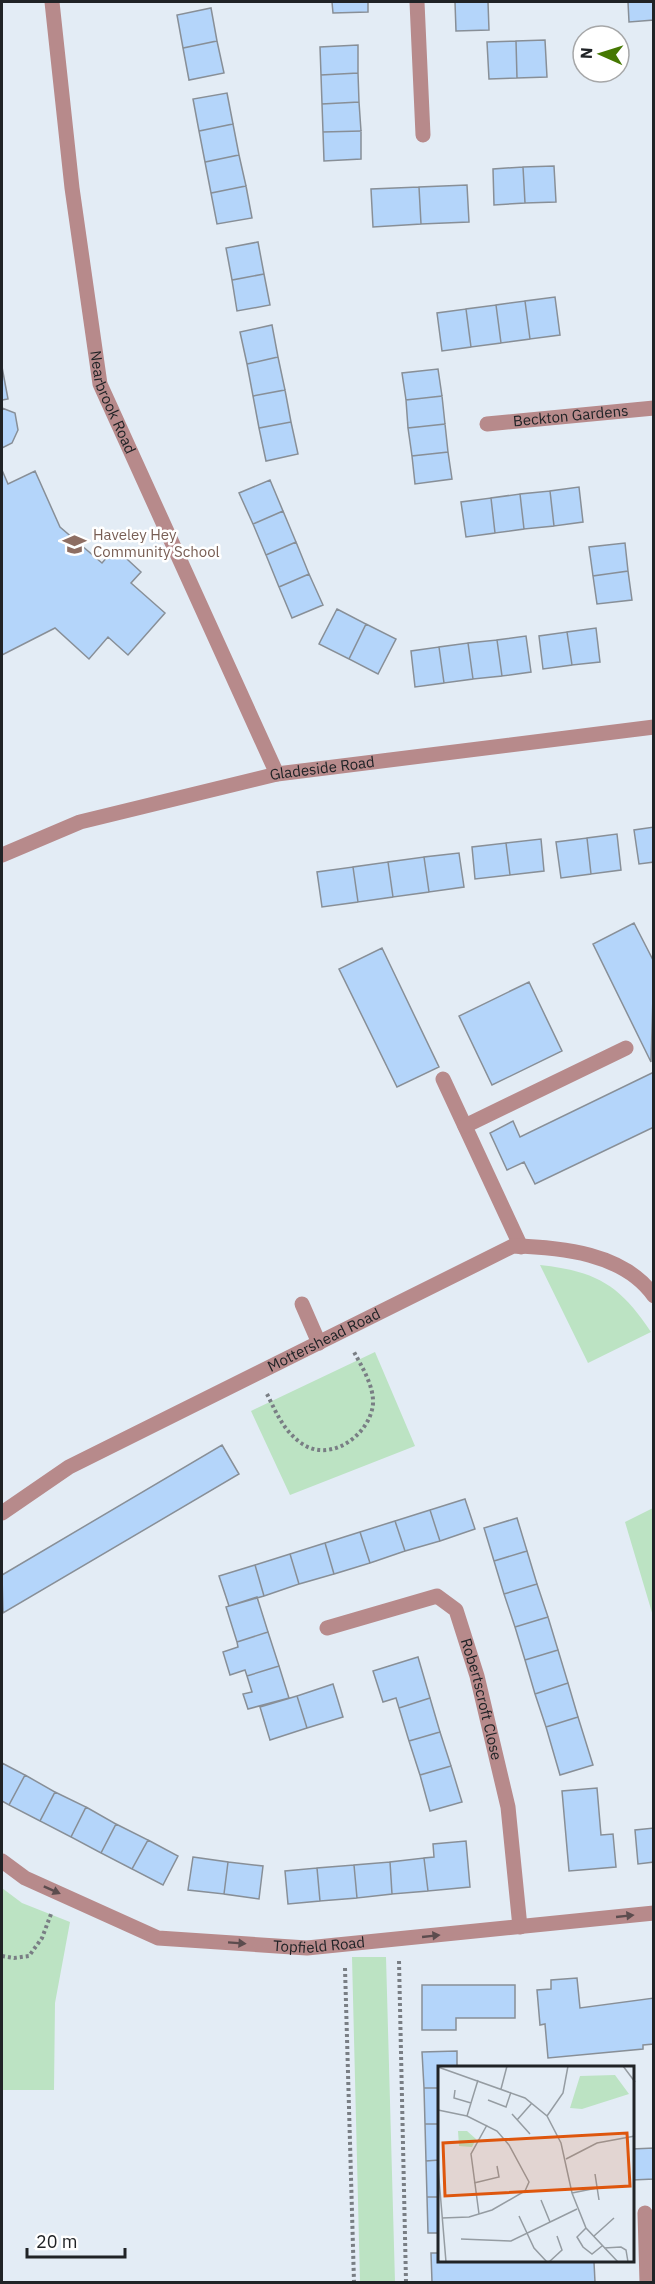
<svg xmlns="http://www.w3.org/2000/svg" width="655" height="2284" font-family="'IBM Plex Sans',sans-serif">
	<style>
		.green { fill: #bce3c3 }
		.building { fill: #b4d5fa; stroke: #888f97; stroke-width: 1.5 }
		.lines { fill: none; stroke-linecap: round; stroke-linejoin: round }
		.path { stroke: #797e84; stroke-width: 4; stroke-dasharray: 3 3; stroke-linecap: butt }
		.minor { stroke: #b78a8b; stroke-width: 15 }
		.oneway { fill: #5c4c4e }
		.labels { text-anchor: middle; stroke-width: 5; stroke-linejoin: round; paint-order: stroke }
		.street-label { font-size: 15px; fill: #202326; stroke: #fff }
		.education-label { font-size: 15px; fill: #785e54; stroke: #fff; text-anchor: start }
		.inset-road { fill: none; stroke: #959ca2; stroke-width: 1.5 }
		.view { fill: #de560d; fill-opacity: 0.15; stroke: #de560d; stroke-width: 3 }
		.inset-edge { fill: none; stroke: #202326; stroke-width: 3 }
	</style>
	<rect width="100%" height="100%" fill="#e3ecf5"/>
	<!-- green -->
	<path class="green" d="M540,1265C596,1271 620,1285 651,1332L588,1363Z
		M375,1352L415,1446L290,1495L251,1411Z
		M653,1508V1616L625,1522Z
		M2,1888L22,1903L70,1922L55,2003L54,2090H2Z
		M352,1957H386L395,2282H360Z"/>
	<!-- building -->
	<path class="building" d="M332,2H368V12L333,13Z
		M455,2H488L489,30L456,31Z
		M628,2H654V20L629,22Z
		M211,8L217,41L183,48L177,15Z
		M545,40L547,77L517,78L516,41Z
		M217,41L224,73L189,80L183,48Z
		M516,41L517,78L489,79L487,42Z
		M358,45V73L321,75L320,47Z
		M358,73L359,102L322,104L321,75Z
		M227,93L233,124L199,131L193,99Z
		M359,102L361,131L323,132L322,104Z
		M233,124L239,155L205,162L199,131Z
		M361,131V159L324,161L323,132Z
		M239,155L246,186L211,193L205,162Z
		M554,166L556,202L525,203L523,167Z
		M523,167L525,203L494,205L493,169Z
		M467,185L469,222L421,224L419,187Z
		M246,186L252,218L217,224L211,193Z
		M419,187L421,224L373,227L371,189Z
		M258,242L264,274L232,280L226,248Z
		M264,274L270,305L237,311L232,280Z
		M555,297L560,335L530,339L525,301Z
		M525,301L530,339L501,343L496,305Z
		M496,305L501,343L471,347L466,309Z
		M466,309L471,347L442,351L437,313Z
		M272,325L278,357L247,364L240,332Z
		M278,357L285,390L253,396L247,364Z
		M2,367L8,399L2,400Z
		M438,369L442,396L406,400L402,373Z
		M285,390L291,422L259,428L253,396Z
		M442,396L445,424L408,428L406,400Z
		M2,408L15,413L18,430L12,443L2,448Z
		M291,422L298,454L266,461L259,428Z
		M445,424L448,452L412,456L408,428Z
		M448,452L452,479L415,484L412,456Z
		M2,470L8,484L35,471L60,527L102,563L115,548L141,572L131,583L165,613L128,655L108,637L89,659L55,628L2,655Z
		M270,480L283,511L253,524L239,493Z
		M579,487L583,522L554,526L550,491Z
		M550,491L554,526L524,529L520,494Z
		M520,494L524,529L495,533L491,498Z
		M491,498L495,533L466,537L461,502Z
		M283,511L296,542L266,555L253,524Z
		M296,542L309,574L279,587L266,555Z
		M625,543L628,571L593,576L589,547Z
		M628,571L632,600L597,604L593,576Z
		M309,574L323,605L292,618L279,587Z
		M337,609L366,624L349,659L319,644Z
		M366,624L396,639L378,674L349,659Z
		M596,628L600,662L572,665L567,632Z
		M567,632L572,665L543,669L539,636Z
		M526,636L531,672L502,676L497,640Z
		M497,640L502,676L473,679L468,643Z
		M468,643L473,679L444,683L439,647Z
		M439,647L444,683L415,687L411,651Z
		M654,827V862L639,864L634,830Z
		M617,834L621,870L591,874L587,838Z
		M587,838L591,874L561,878L556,842Z
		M541,839L544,871L510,875L506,843Z
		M506,843L510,875L475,879L472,847Z
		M459,853L464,887L429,892L424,857Z
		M424,857L429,892L393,897L388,862Z
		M388,862L393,897L358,902L353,867Z
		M353,867L358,902L322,907L317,872Z
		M634,923L654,962L651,1062L593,944Z
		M382,948L439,1067L397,1087L339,969Z
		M529,982L562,1051L492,1085L459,1016Z
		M654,1072V1127L535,1184L524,1162L507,1170L490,1133L513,1121L520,1137Z
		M222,1445L239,1474L3,1613L2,1575Z
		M465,1499L475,1529L440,1541L430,1510Z
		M430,1510L440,1541L405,1551L395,1521Z
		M517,1518L527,1551L494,1561L484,1528Z
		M395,1521L405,1551L370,1563L360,1532Z
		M360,1532L370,1563L334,1574L325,1543Z
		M325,1543L334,1574L299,1584L290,1554Z
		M527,1551L537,1584L504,1594L494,1561Z
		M290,1554L299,1584L264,1596L255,1565Z
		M255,1565L264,1596L229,1606L219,1576Z
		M537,1584L548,1617L515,1627L504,1594Z
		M257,1597L268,1632L237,1642L226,1607Z
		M548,1617L558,1650L525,1660L515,1627Z
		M268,1632L279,1666L247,1676L245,1670L230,1675L223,1652L238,1647L237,1642Z
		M558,1650L568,1683L535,1694L525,1660Z
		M418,1657L430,1698L399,1708L396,1698L383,1702L373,1671Z
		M279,1666L289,1698L248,1709L243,1694L252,1692L247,1676Z
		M568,1683L578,1717L546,1727L535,1694Z
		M333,1684L343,1717L307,1728L297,1696Z
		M297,1696L307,1728L270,1740L260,1707Z
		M430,1698L440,1732L409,1741L399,1708Z
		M578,1717L593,1765L560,1775L546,1727Z
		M440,1732L451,1766L420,1775L409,1741Z
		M2,1763L25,1775L9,1805L2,1801Z
		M451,1766L462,1802L430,1811L420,1775Z
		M25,1775L55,1792L40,1821L9,1805Z
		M597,1788L601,1835L613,1834L616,1867L569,1871L562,1791Z
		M55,1792L86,1807L71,1837L40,1821Z
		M86,1807L116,1824L101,1853L71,1837Z
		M116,1824L148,1840L132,1869L101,1853Z
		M654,1828V1862L638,1864L635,1830Z
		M148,1840L178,1856L163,1885L132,1869Z
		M466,1841L470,1887L428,1891L424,1858L434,1857L433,1844Z
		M193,1857L228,1862L224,1894L188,1890Z
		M424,1858L428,1891L392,1894L390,1862Z
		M228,1862L263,1866L259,1899L224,1894Z
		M390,1862L392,1894L357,1898L354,1865Z
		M354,1865L357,1898L320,1901L317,1868Z
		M317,1868L320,1901L288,1904L285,1871Z
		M577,1978L580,2008L654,1998V2044L643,2045V2049L548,2058L545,2024L540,2025L537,1990L551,1989V1980Z
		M422,1985H515V2018H456V2030H422Z
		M457,2051V2068H439V2088H424L422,2052Z
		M424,2088H439V2124H425Z
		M425,2124H439V2160L426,2161Z
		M654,2148V2179L632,2180V2149Z
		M439,2160V2197H427L426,2161Z
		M427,2197H439V2233H428Z
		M431,2253H439V2262H594L595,2282H432Z"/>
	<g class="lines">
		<!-- path -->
		<path class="path" d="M267,1394C276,1412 283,1430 301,1443C330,1464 370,1435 373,1404C374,1386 362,1367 354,1352
			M2,1956L14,1958L29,1956L42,1938L51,1914
			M399,1961L406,2282
			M345,1968L354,2282"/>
		<!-- minor -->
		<g class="minor">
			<path id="s1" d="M52,2L72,188L100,384L277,774"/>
			<path d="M417,2L423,135"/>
			<path id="s2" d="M487,424L654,408"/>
			<path id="s3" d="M2,855L80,822L277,774L654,727"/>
			<path d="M443,1079L521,1247"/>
			<path d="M465,1126L626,1048"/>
			<path d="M302,1304L319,1343"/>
			<path id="s4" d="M2,1513L69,1467L513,1246C560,1247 624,1253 654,1296"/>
			<path id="s5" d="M327,1628L437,1596L456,1610L477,1676L508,1807L520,1927"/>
			<path id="s6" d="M2,1861L25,1878L158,1938L307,1948L654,1913"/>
			<path d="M645,2213L647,2282"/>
		</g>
	</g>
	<!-- one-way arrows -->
	<defs><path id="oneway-solid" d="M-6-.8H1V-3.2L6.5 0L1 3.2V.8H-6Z" transform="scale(1.5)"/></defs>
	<g class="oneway">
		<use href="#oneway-solid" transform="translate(52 1890) rotate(24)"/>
		<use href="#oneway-solid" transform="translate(625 1916) rotate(-6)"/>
		<use href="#oneway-solid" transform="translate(431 1936) rotate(-6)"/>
		<use href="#oneway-solid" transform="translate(237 1943) rotate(4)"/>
	</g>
	<!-- icons -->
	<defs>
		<symbol id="school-bare" viewBox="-9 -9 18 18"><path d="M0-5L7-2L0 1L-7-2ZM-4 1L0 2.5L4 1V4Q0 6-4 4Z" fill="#8d6e63" stroke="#fff" stroke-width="2.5" paint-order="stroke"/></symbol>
	</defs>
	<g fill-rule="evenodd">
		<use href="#school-bare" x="58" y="528" width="33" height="33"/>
	</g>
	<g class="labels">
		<!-- street labels -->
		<g class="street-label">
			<text dy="5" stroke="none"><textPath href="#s1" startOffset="406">Nearbrook Road</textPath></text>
			<text dy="5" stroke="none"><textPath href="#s2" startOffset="84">Beckton Gardens</textPath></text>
			<text dy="5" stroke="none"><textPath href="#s3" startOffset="333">Gladeside Road</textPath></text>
			<text dy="5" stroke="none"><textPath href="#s4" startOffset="366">Mottershead Road</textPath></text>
			<text dy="5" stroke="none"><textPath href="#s5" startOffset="231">Robertscroft Close</textPath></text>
			<text dy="5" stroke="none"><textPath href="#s6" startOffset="336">Topfield Road</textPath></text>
		</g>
		<!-- education labels -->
		<g class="education-label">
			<text x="93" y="540">Haveley Hey<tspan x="93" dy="17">Community School</tspan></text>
		</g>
	</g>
	<!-- overview -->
	<g transform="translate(438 2066)">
		<rect width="196" height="196" fill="#e3ecf5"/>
		<path d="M177,9L191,28L144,43L132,42L142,10ZM20,65H29L38,73L34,81L21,80Z" fill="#bce3c3"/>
		<path class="inset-road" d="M185,0L197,16M0,1L87,32L109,50L123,77L134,127L148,162L180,196M63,23L69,0M17,24L16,32L33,37M50,34L68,41L73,26M0,44L29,50L59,65L71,79L91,116L87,125L54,144L31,151L4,152M74,48L92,68M29,50L40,14M109,50L125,27L130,0M79,54L94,37M128,93L159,77L197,70M0,101L8,196M157,108L161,134M36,117L61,111L59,100M134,127L159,122M103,134L112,156M41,148L33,88L49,59M81,150L96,182L109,196M148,162L139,171L145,181L154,188L164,180M156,170L176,152M23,173L73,175L139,143M166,182L183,181L188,184L190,196M111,196L124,184L119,170"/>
		<path class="view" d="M189,67L192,120L7,130L5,77Z"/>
		<rect width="196" height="196" class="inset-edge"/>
	</g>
	<!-- border -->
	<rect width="655" height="2284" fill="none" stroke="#202326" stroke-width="6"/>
	<!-- north arrow -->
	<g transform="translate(601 54) rotate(273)"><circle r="28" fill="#ffffff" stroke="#a6a7a8" stroke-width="1.5"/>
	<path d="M0-4.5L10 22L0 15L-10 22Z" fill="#457802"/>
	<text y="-9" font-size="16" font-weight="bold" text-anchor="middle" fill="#202326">N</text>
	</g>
	<!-- scale -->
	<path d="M27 2248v9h98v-9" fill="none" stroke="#202326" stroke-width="3"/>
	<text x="36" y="2248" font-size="18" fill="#202326" stroke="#ffffff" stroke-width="4.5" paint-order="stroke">20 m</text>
</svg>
